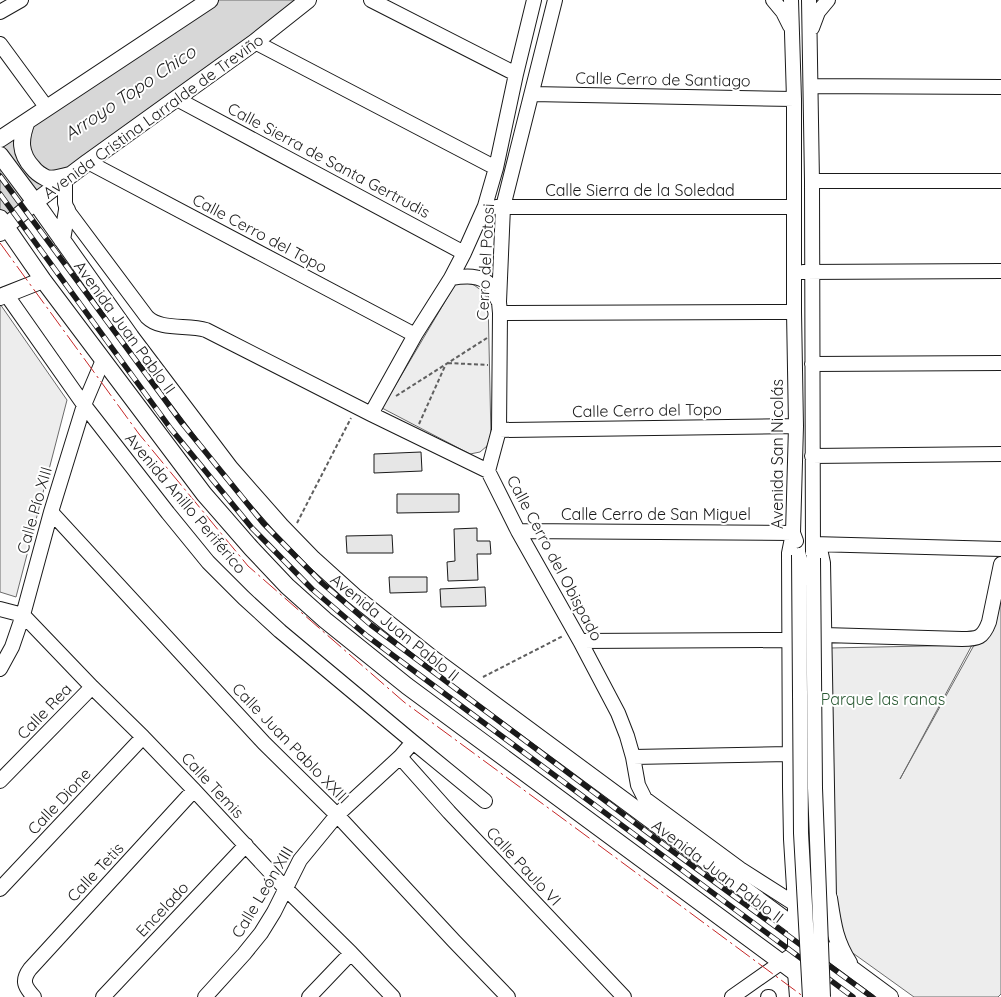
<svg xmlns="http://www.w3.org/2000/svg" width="1001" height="997" font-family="Quicksand,sans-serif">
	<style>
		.built { fill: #ededed; stroke: #6a6a6a }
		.water { fill: #d7d7d7; stroke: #6a6a6a }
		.building { fill: #e6e6e6; stroke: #1a1a1a }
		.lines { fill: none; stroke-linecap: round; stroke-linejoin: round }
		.minor-casing { stroke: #1a1a1a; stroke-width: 16 }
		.major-casing { stroke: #1a1a1a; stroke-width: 18 }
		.path { stroke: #5f5f5f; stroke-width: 2; stroke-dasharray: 4 2.5; stroke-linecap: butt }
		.minor { stroke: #fff; stroke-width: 14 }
		.major { stroke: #fff; stroke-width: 16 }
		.rail-casing { stroke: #1a1a1a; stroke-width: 5.5 }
		.rail { stroke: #fff; stroke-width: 4; stroke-dasharray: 11; stroke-linecap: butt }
		.minor-bridge-casing { stroke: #1a1a1a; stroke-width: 16; stroke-linecap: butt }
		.minor-bridge { stroke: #fff; stroke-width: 14 }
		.power { stroke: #c62828; stroke-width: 1; stroke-dasharray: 18 4 2.5 4; stroke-linecap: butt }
		.labels { text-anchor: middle; stroke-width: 4; stroke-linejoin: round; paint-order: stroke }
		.street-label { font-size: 16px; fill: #1a1a1a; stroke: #fff }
		.park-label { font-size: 16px; fill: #2b5a34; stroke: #fff }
		.water-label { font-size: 18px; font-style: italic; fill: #1a1a1a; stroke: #fff }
	</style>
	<rect width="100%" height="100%" fill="#fff"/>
	<!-- built -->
	<path class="built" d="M464,282L474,285L482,291L488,299L491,437L487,446L480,452L470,454L382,408L456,283Z
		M0,304L67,400L16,597L0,592Z
		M1001,564V994L998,997H914L843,946L832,867L830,648L972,645L900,779L978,638Z"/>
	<!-- water -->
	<path class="water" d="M210,0H308L0,223V148L47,108Z"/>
	<!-- building -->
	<path class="building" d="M421,452L422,471L374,473V454Z
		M397,494H459V512L397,513Z
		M477,528V541H490L491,554H477L478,580L448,581L447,562L455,561L454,529Z
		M392,535L393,553H347L346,536Z
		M389,577H427V592L390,593Z
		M485,587L486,606L441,607L440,589Z"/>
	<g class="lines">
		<defs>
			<path id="minor" d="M371,0L516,74
				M773,0L783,12L790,26
				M791,0L794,99V312L796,426L793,533L796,541
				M809,0L812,181L813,558
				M0,12L21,0
				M812,28L818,12L828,0
				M255,42L496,168
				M0,44L47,108
				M811,86L1001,87
				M532,94L794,99
				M177,99L464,253
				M88,162L415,335
				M65,181V203L67,210L147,317C161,331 188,324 206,330L371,414L488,471L518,531L580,641L618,713L627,736L633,757L638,785L645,799L740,869L795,904L815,910
				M812,181H1001
				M496,207H794
				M803,272L1001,271
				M451,278C464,276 481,274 491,286C494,290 496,296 498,301
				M6,294L84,405L168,513L208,562L244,598L280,631L413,742L485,801
				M500,313L794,312
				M812,364L1001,363
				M371,414L415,335L451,278L464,253L485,206L496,168L516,74L534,0
				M499,430L796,426
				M812,456L1001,454
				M488,471L499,430L500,313L499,302L503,207L555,0
				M51,512L264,743L337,815L454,941L508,997
				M518,531L793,533L789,553L790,787L791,839L795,904V972L797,997
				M813,544L1001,549
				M814,544L820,549L823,563L829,898L828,909
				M0,609L23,615L92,687L143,737L194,790L285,888L351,953L393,997
				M824,635L962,639C978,639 983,638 989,622L1001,564
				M580,641L788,640
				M0,669L12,647L23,615L51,512L84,405L103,360
				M400,757L449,812L624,997
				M633,757L790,754
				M0,781L92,687
				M0,889L143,737
				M34,997C25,987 21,981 30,969L194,790
				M103,997L246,845
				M205,997L244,954L261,933L274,912L300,860L337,815L400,757L413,742
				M309,997L351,953
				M732,997L789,957
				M768,997H769"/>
			<path id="major" d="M27,121C20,139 19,153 33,168C36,172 42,176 46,178C53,180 63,177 70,175
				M0,139L210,0
				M0,155L41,210L131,337L196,423L230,468L281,526L313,559L354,596L433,659L890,997
				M0,218L43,280L204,494L252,549L287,586L325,620L407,686L820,991
				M0,233L6,226L35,202L88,162L255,42L308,0
				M62,240L67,210
				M0,297L43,280
				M829,898C833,925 835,941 849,963"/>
		</defs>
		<!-- minor casing -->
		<use href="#minor" class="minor-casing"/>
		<!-- major casing -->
		<use href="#major" class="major-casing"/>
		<!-- path -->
		<path class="path" d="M448,363L488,365
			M396,396L487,338
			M419,424L445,366
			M297,523L351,418
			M483,677L563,636"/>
		<!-- minor -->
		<use href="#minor" class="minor"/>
		<!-- major -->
		<use href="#major" class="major"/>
		<defs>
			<path id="rail" d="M0,176L182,423L263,523L322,583L371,625L675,853L872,997
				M0,194L171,429L252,528L312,589L367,636L853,997"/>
		</defs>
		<!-- rail casing -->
		<use href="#rail" class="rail-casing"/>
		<!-- rail -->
		<use href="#rail" class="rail"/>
		<defs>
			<path id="minor-bridge" d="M799,555L801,833L810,997
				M813,558L815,788L823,997"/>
		</defs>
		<!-- minor-bridge casing -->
		<use href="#minor-bridge" class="minor-bridge-casing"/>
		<!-- minor-bridge -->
		<use href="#minor-bridge" class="minor-bridge"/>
		<!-- power -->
		<path class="power" d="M0,243L139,434L248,566L404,702L581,832L804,997"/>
	</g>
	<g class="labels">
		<!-- street labels -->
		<g class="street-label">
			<text transform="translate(663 79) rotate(1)" y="6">Calle Cerro de Santiago</text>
			<text transform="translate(153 116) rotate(-36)" y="6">Avenida Cristina Larralde de Treviño</text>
			<text transform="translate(329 160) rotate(28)" y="6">Calle Sierra de Santa Gertrudis</text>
			<text x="640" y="196">Calle Sierra de la Soledad</text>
			<text transform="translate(260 233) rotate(28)" y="6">Calle Cerro del Topo</text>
			<text transform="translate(485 262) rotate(-87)" y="6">Cerro del Potosi</text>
			<text transform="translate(125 327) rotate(54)" y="6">Avenida Juan Pablo II</text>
			<text transform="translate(647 410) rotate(-1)" y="6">Calle Cerro del Topo</text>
			<text transform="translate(777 454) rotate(-90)" y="6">Avenida San Nicolás</text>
			<text transform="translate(186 503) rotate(50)" y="6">Avenida Anillo Periférico</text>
			<text transform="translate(34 510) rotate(-74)" y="6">Calle Pío XIII</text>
			<text x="656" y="520">Calle Cerro de San Miguel</text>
			<text transform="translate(555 558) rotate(62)" y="6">Calle Cerro del Obispado</text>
			<text transform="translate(395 627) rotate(39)" y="6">Avenida Juan Pablo II</text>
			<text transform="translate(44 711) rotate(-46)" y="6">Calle Rea</text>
			<text transform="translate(291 743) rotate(46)" y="6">Calle Juan Pablo XXIII</text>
			<text transform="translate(213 785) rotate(47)" y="6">Calle Temis</text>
			<text transform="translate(59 801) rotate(-47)" y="6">Calle Dione</text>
			<text transform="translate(524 866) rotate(47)" y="6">Calle Paulo VI</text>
			<text transform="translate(718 871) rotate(37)" y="6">Avenida Juan Pablo II</text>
			<text transform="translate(95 872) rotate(-47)" y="6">Calle Tetis</text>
			<text transform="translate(262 892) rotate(-59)" y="6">Calle León XIII</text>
			<text transform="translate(162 909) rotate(-47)" y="6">Encelado</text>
		</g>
		<!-- park labels -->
		<g class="park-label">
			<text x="883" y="705">Parque las ranas</text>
		</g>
		<!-- water labels -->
		<g class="water-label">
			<text transform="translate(130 93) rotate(-34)" y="6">Arroyo Topo Chico</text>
		</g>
	</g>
</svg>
